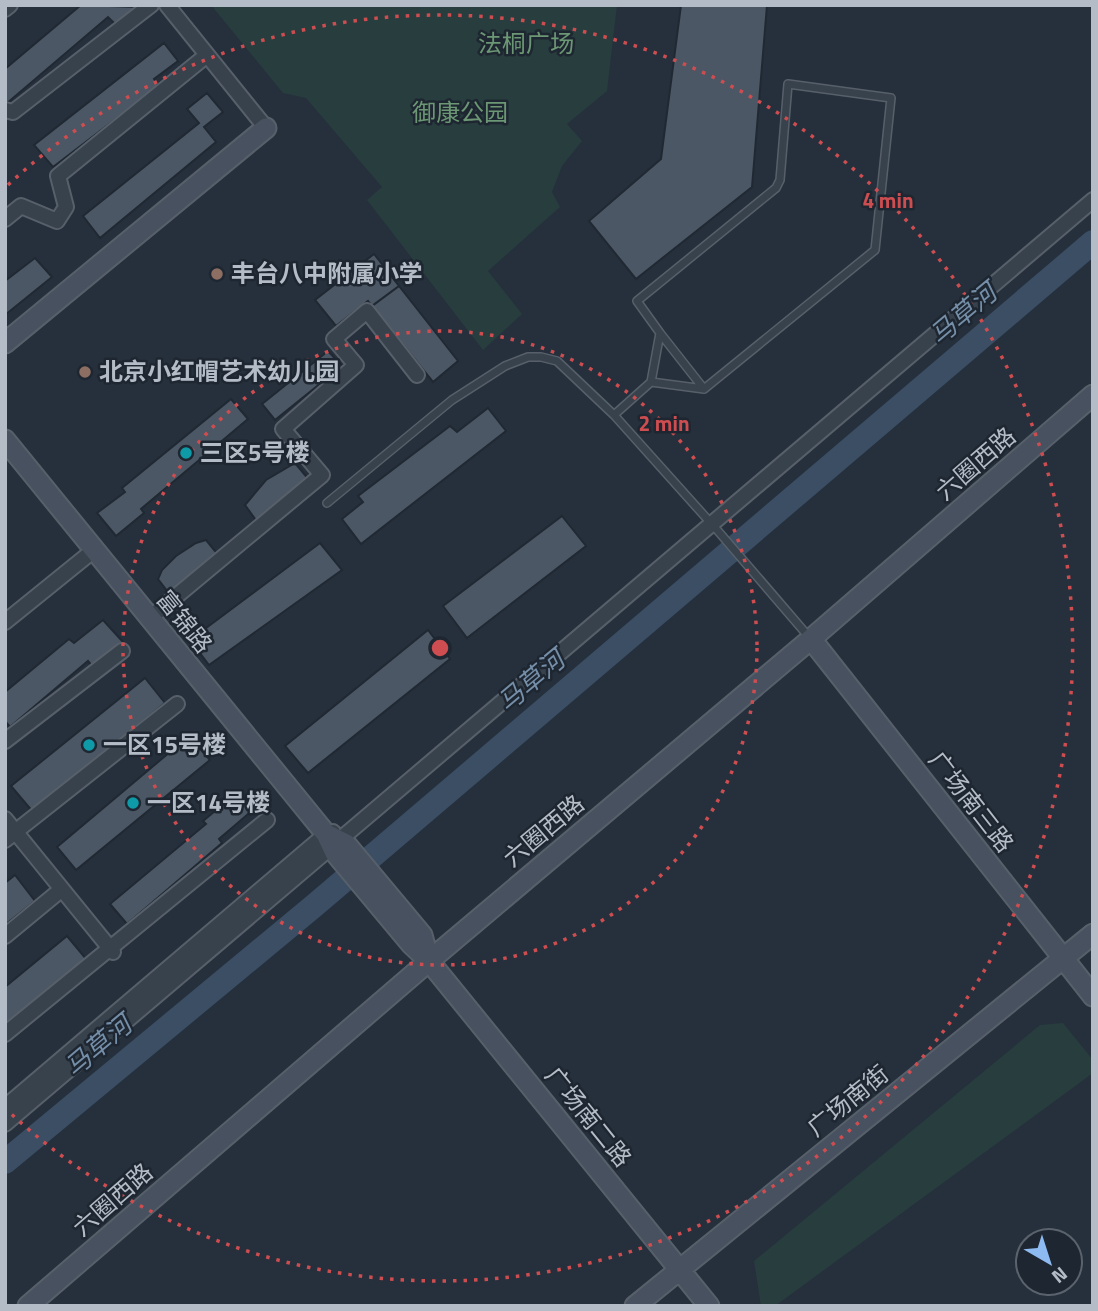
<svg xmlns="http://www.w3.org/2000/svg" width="1098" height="1311" font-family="'Titillium Web','Noto Sans SC',sans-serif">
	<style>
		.green { fill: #283d3e }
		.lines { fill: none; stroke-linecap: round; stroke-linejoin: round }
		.river { stroke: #3b4e64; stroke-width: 24 }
		.building { fill: #4b5764; stroke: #202933; stroke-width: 2 }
		.lane-casing { stroke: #57606a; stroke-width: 10 }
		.street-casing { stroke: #57606a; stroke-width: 18 }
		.secondary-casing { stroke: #57606a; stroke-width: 23 }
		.lane { stroke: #38424c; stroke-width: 7 }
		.street { stroke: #38424c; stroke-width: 14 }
		.secondary { stroke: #47515f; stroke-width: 19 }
		.ring { fill: none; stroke: #ce4d50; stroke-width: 3.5; stroke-dasharray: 3.5 7 }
		.education-dot { fill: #8d6e63; stroke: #1e2731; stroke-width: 2.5 }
		.culture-dot { fill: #0f9aa8; stroke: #1e2731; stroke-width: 2.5 }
		.labels { text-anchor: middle; stroke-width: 5; stroke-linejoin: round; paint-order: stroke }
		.park-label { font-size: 24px; fill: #6c9774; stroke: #1e2731 }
		.poi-label { font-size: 24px; font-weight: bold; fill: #b4bdc7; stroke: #1e2731; text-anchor: start }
		.street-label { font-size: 24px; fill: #b4bdc7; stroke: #1e2731 }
		.water-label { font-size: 26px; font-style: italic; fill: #768fa9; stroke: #1e2731 }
		.centre { fill: #ce4d50; stroke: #1e2731; stroke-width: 3.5 }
		.ring-label { font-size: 21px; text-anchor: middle; font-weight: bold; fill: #ce4d50; stroke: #1e2731; stroke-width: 5; stroke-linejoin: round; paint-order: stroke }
	</style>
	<rect width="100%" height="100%" fill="#25303c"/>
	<!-- green -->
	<path class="green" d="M211,5H617L607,91L567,124L582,141L562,166L552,192L560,207L488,271L522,314L483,350L367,200L382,187L306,98L283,93Z
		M1063,1023L1093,1060V1073L775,1306H761L754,1261L1040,1025Z"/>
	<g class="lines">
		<!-- river -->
		<path class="river" d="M5,1162L315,905L1093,242"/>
	</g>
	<!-- building -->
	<path class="building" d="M81,5L137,7L116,25L108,17L6,104L5,69Z
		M681,5H767L752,187L636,279L589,221L661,159Z
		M164,43L178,61L154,79L159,86L53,167L34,145Z
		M207,93L223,112L204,127L216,142L100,238L83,216L199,123L187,109Z
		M374,254L399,286L372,306L368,301L336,326L315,300Z
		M35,258L52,277L5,315V281Z
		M399,286L458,361L433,382L372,306Z
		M328,351L342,366L275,420L262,404Z
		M231,399L248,419L141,509L144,513L116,536L97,513L125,492L122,488Z
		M488,408L506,431L361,544L342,519L363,502L358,496L450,426L457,432Z
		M295,463L310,481L258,523L245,505L266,480Z
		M562,516L586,546L467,638L443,606Z
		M206,540L220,557L171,596L158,579L162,570L176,556L196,543Z
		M320,543L342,570L209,665L190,640Z
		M103,620L123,642L93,667L88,661L10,727L5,721V692L69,639L74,643Z
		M428,630L450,659L308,773L285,746Z
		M145,678L165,703L33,812L11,786Z
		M189,736L210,760L76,870L57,847Z
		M238,792L254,809L219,839L222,843L127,924L110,904L206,824L203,821Z
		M15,875L35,901L5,925V883Z
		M67,936L87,960L5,1029V987Z"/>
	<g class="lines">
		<defs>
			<path id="lane" d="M660,333L704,389
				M614,415L651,382L704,389L875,250L891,98L788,84L780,180L776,188L637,301L660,333L651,382
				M327,503L452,400L505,366L528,357H541L557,361L614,415L718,531L809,637"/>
			<path id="street" d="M167,5L266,128
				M5,9L10,5
				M5,110L13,112L151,5
				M5,219L21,206L57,221L66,207L58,176L207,55
				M150,618L322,475L283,429L356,365L334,339L367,311L417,375
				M5,622L94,550
				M5,741L122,651
				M5,819L113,952
				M5,840L177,704
				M5,936L62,889
				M5,1034L267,820
				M5,1107L326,834L333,832
				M5,1124L1093,200"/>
			<path id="secondary" d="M5,343L266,128
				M5,440L326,834L335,853L411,944L429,961L709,1306
				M811,639L1093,996
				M326,834L346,844L422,935L429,961
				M28,1306L429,961L811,639L1093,395
				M635,1306L1093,934"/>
		</defs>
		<!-- lane casing -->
		<use href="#lane" class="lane-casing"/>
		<!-- street casing -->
		<use href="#street" class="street-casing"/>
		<!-- secondary casing -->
		<use href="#secondary" class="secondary-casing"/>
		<!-- lane -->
		<use href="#lane" class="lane"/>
		<!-- street -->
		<use href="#street" class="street"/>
		<!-- secondary -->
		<use href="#secondary" class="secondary"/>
	</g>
	<!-- distance rings -->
	<g class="ring">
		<circle cx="440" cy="648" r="317"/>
		<path d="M8 185A633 633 0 1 1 8 1111"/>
	</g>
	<!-- markers -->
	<g class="education-dot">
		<circle cx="217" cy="274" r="7"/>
		<circle cx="85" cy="372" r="7"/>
	</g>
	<g class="culture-dot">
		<circle cx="186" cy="453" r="7"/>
		<circle cx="89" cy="745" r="7"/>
		<circle cx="133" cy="803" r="7"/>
	</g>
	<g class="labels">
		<!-- park labels -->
		<g class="park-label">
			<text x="526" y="52">法桐广场</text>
			<text x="460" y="121">御康公园</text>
		</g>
		<!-- poi labels -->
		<g class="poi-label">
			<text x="231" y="282">丰台八中附属小学</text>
			<text x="99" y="380">北京小红帽艺术幼儿园</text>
			<text x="200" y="461">三区5号楼</text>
			<text x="103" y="753">一区15号楼</text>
			<text x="147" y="811">一区14号楼</text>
		</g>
		<!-- street labels -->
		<g class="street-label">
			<text transform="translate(976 464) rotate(-41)" y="8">六圈西路</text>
			<text transform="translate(184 622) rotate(51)" y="8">富锦路</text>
			<text transform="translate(971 802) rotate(52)" y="8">广场南三路</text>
			<text transform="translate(544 831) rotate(-40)" y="8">六圈西路</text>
			<text transform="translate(848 1101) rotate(-39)" y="8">广场南街</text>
			<text transform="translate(588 1117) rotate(51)" y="8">广场南二路</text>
			<text transform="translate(113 1200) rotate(-41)" y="8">六圈西路</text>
		</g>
		<!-- water labels -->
		<g class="water-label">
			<text transform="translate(963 314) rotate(-40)" y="9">马草河</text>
			<text transform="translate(531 681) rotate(-40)" y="9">马草河</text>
			<text transform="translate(98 1046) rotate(-40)" y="9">马草河</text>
		</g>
	</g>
	<circle cx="440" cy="648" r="10" class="centre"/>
	<g class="ring-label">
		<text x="888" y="208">4 min</text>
		<text x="664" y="431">2 min</text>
	</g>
	<!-- border -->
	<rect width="1098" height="1311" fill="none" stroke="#b4bdc7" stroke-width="14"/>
	<!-- north arrow -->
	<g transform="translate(1049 1262) rotate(141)"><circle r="33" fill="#1e2731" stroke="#5a636d" stroke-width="2"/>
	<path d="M0-5L12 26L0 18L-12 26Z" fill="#8ebaf2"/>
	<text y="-10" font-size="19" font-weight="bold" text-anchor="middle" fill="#b4bdc7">N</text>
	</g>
</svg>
